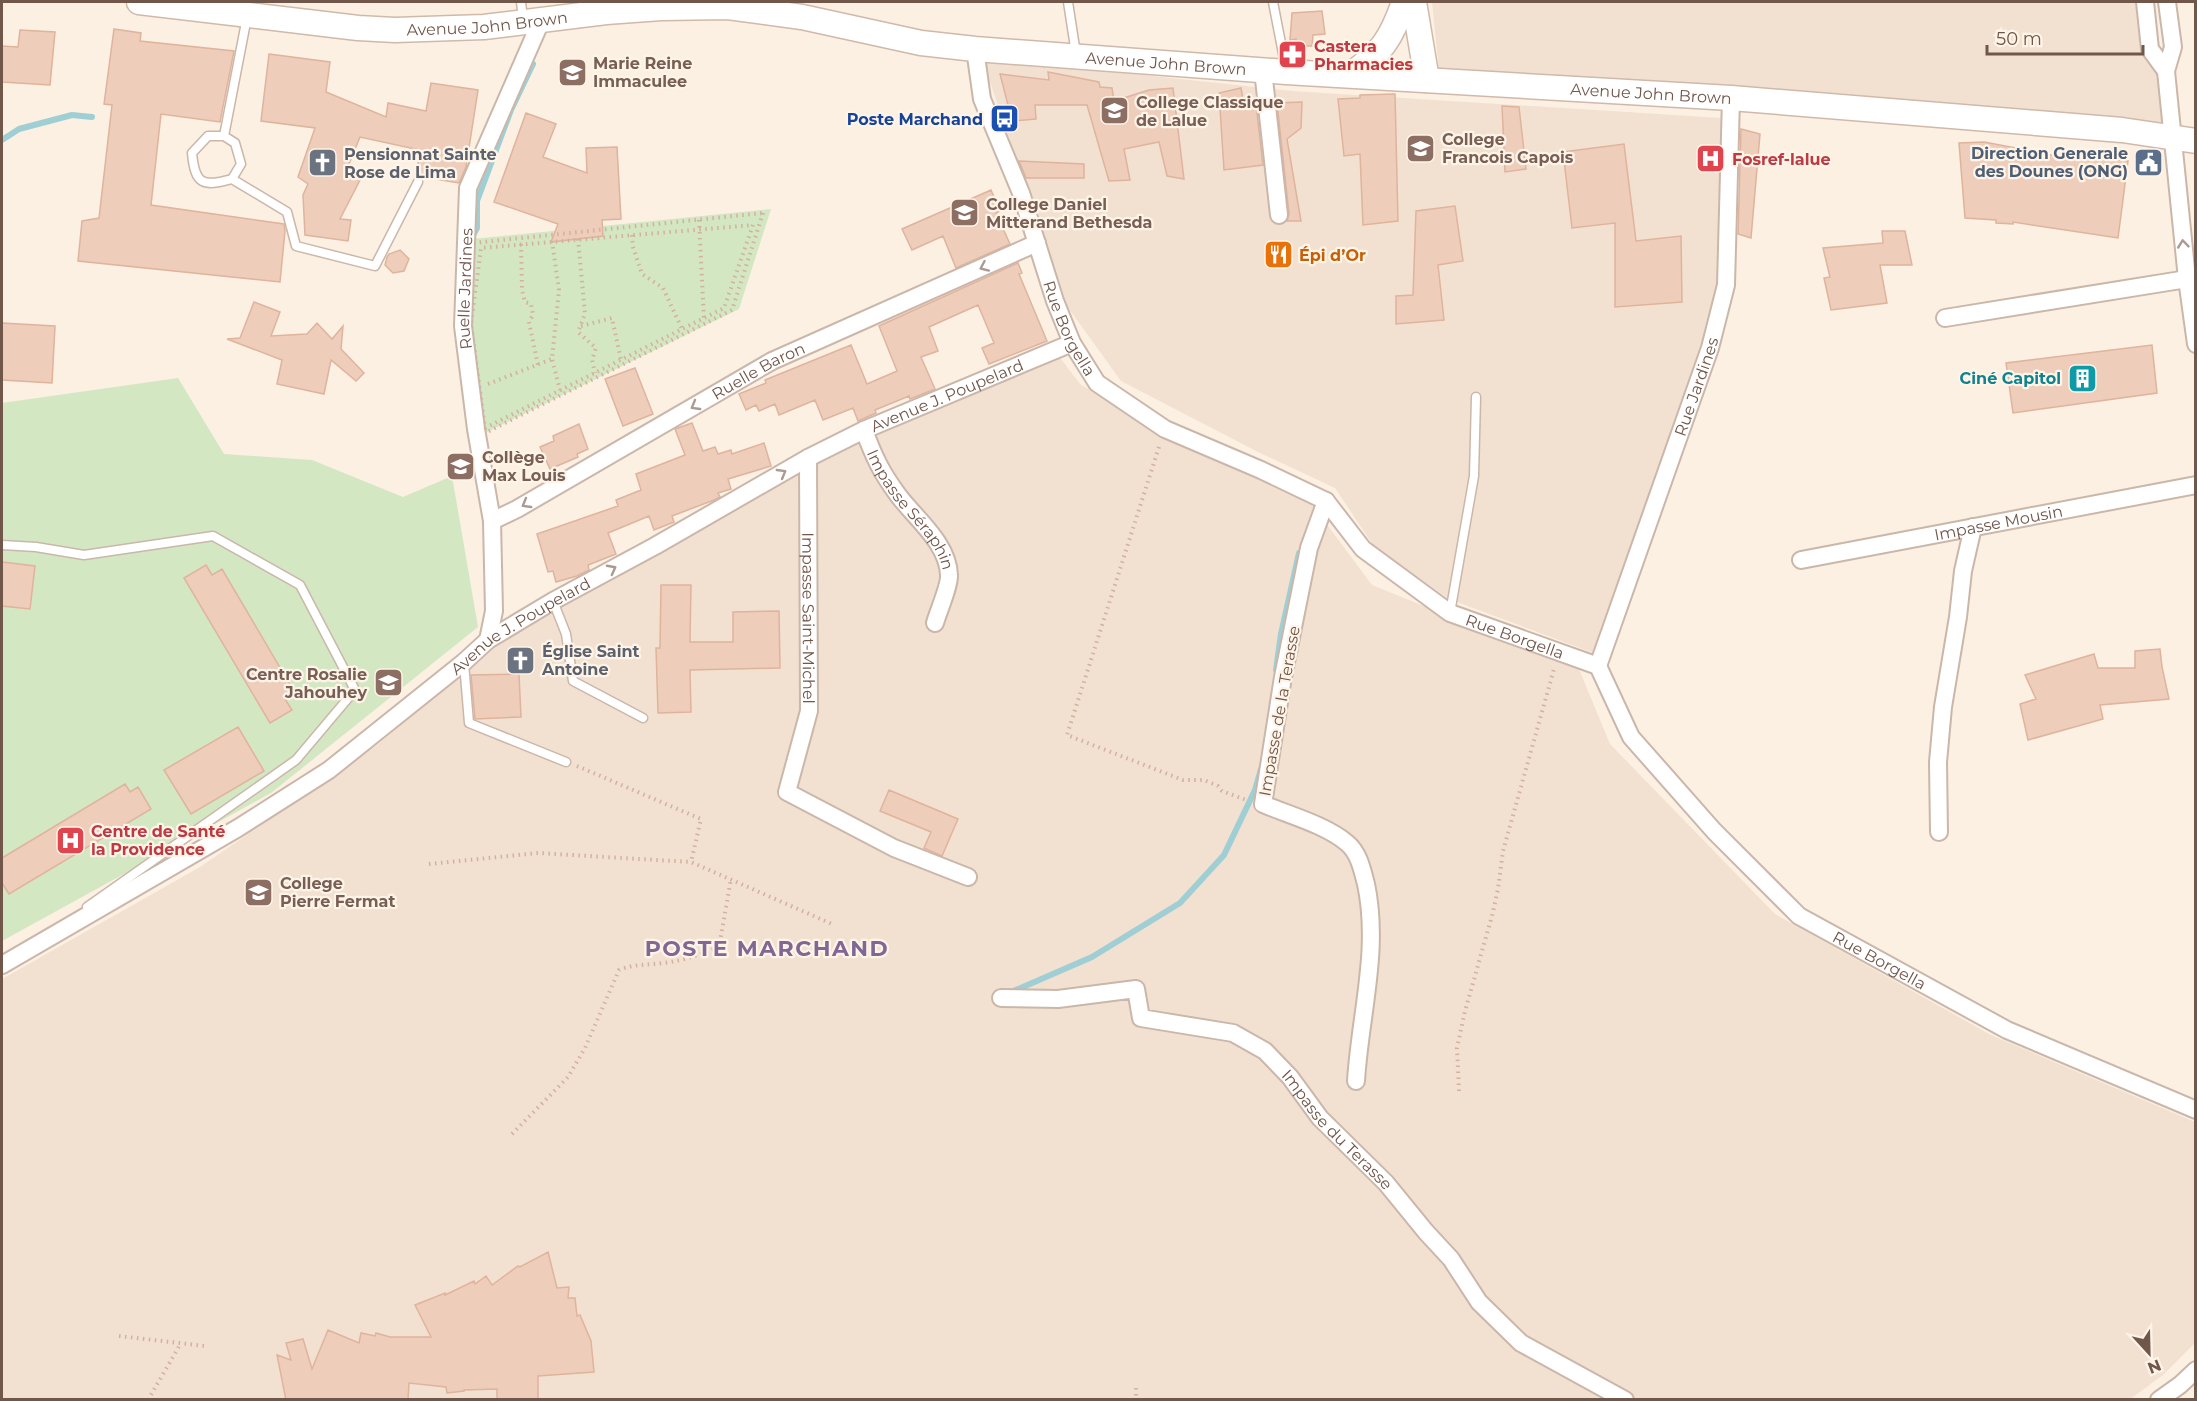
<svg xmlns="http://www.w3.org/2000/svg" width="2197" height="1401" font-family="Montserrat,sans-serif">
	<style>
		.residential { fill: #f2e1d1 }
		.green { fill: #d3e7c2 }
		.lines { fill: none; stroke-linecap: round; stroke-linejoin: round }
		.stream { stroke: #9fcfd4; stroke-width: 6 }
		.building { fill: #eecdbb; stroke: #e0b39d; stroke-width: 1.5 }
		.lane-casing { stroke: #cbb7aa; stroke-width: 11 }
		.street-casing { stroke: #cbb7aa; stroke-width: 20 }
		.secondary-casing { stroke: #d0b9aa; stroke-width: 27 }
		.path { stroke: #d3b09f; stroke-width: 4; stroke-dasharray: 1.5 4.5; stroke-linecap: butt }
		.lane { stroke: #fff; stroke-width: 8 }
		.street { stroke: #fff; stroke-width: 16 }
		.secondary { stroke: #fff; stroke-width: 24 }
		.oneway { stroke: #aa9a92 }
		.labels { text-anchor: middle; stroke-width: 4.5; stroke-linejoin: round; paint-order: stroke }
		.street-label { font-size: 16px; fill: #71564a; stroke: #fef4e8 }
		.health-label { font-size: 16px; font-weight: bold; fill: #be3a42; stroke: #fef4e8; text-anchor: start }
		.education-label { font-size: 16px; font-weight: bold; fill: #785e54; stroke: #fef4e8; text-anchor: start }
		.transit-label { font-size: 16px; font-weight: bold; fill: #164399; stroke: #fef4e8; text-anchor: end }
		.service-label { font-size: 16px; font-weight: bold; fill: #4e5e75; stroke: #fef4e8; text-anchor: end }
		.worship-label { font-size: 16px; font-weight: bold; fill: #5b616d; stroke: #fef4e8; text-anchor: start }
		.food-label { font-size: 16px; font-weight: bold; fill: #c56008; stroke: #fef4e8; text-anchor: start }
		.culture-label { font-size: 16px; font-weight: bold; fill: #0d838f; stroke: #fef4e8; text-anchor: end }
		.district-label { font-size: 22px; font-weight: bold; letter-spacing: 1.5px; fill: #826694; stroke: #fef4e8 }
	</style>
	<rect width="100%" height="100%" fill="#fbf0e2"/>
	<!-- residential -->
	<path class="residential" d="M1432,2H2149L2163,129L1440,81Z
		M982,58L1292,91L1722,118L1721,281L1703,345L1596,654L1449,599L1373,545L1335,488L1258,452L1121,381L1064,302Z
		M1055,351L1080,384L1166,436L1308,499L1372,585L1579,669L1610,744L1775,914L1991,1035L2195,1122V1343L2163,1375L2129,1400L2,1399V979L200,867L376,746L530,617L830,448Z"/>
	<!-- green -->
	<path class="green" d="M771,209L739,309L481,435L466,324L472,239Z
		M178,378L224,454L312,460L403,497L452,476L478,627L271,793L2,941V403Z"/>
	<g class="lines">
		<!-- stream -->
		<path class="stream" d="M2,140L19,129L72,115L92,117
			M471,239L477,228V201L511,110L533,64
			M1276,670L1281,634L1299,553
			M1009,993L1092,957L1180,903L1224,855L1255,790L1261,769"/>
	</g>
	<!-- building -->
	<path class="building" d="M1322,11L1325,34L1313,35L1312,46H1297L1296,39L1290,40L1292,13Z
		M114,29L141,33L140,41L234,51L220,122L161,114L151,205L284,224L285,231L280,282L78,261L82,221L99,218L112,105L104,104Z
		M20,30L55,32L50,85L2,82V46L18,47Z
		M269,54L330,62L326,92L386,117L388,103L426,111L431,83L478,90L466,167L459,183L416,176L420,150L360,137L347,169L361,178L340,219L351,220L348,241L305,235L303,195L308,184L298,177L315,128L261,121Z
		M1048,72L1099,82L1100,87L1112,88L1114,101L1149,90L1173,88L1184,179L1167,176L1159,142L1124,149L1130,180L1109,181L1087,105H1035L1036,119L1012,121L1000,74L1049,80Z
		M1241,88L1244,105L1256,104L1263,165L1224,170L1219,93Z
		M1395,94L1398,221L1363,225L1360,154L1344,156L1338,99L1360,98V95Z
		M1302,102L1301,128L1287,139L1301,221H1287L1289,214L1277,103Z
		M1502,106L1519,107L1526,169L1505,172Z
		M526,113L556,124L543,157L587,173L586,148L617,147L621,219L602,220L603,236L551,242L558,224L494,202Z
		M1741,129L1760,134L1751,238L1738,234Z
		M1984,142L2027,150V153L2128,161L2118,238L2013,222V224L1996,223V220L1965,218L1959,143Z
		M1624,144L1636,241L1681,236L1682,302L1615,307V223L1572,228L1563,152Z
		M1019,161L1084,164V178H1026Z
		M991,190L1000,211L996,213L1010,244L956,268L943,236L912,250L902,229Z
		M1455,206L1463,261L1438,265L1444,320L1396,324V296L1413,295L1416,211Z
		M1882,231H1905L1912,265H1880L1887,303L1831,310L1824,278L1830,277L1823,248L1883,243Z
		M400,250L409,259L404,271L393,273L385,265L387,257L389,254Z
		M1018,263L1022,273L1019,274L1047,341L989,364L982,348L994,343L978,305L929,327L938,351L921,357L935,389L910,399L909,396L875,410L876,413L858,421L853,408L823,420L815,400L779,415L775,404L759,411L756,405L746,410L739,394L766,383L765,380L851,345L867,384L897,371L879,326Z
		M254,302L280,312L271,336L307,334L317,323L332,339L343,326L341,349L364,373L356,381L331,360L324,394L277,384L282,360L227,339L240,338Z
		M2,323L55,326L52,383L2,380Z
		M2152,345L2157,393L2013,413L2006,363Z
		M635,368L653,414L623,426L605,379Z
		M692,423L703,451L715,447L718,454L731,450L732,454L764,443L771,466L728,479L731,489L718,493L720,497L714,500L672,516L674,522L654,530L649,516L608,533L616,554L588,565L589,570L577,576L556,582L553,571L548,572L537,534L618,506L616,500L641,490L636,474L685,455L675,429Z
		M579,424L588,449L577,454L578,457L550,469L540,447L554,441L553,436Z
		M2,562L35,566L30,609L2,606Z
		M206,565L212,575L222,569L295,693L285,699L292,710L270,723L184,578Z
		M661,585H691L690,642H733V612L779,611L780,668L690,670L691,712L658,713L656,648H660Z
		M2160,649L2162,667L2169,699L2100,705L2103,719L2028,740L2020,704L2036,699L2025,675L2094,654L2098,668H2135V651Z
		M519,674L521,717L475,719L471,675Z
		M238,727L264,771L191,814L164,770Z
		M125,784L130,792L138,787L151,809L9,894L2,883V858Z
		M889,790L958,819L942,856L924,848L931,832L880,811Z
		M548,1252L557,1288L569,1287L568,1298H575L577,1316L580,1315L591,1341L594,1372L538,1376V1400H497V1389L464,1390V1391L447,1393L446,1387L409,1383L408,1400H286L277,1355L291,1360L286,1343L303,1339L312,1369L328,1330L359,1343L361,1333L375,1336L376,1333L390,1337H431L415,1305L445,1293V1295L474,1281L475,1284L486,1276L492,1285L518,1266L520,1267Z"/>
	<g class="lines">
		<defs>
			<path id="lane" d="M521,2L523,19
				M1068,2L1076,54
				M1273,2L1286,69
				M224,136L247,17
				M232,179L241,164L235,143L224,136H208L192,153C195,185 203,187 232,179L287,212L296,246L375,266L418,182
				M2,545L36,547L84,555L213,536L300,585L355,690L296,760L87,907
				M553,601L566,634L573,681L643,718
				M1450,613L1474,476L1476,397
				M464,663L469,723L566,762"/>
			<g id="street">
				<path d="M2145,2L2150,49L2166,71"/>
				<path d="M2167,2L2173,47L2166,71L2187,279L2196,344"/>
				<path id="s1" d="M975,49L982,99L1021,193L1055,301L1072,343L1097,383L1165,429L1261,470L1326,501L1363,549L1450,613L1598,666L1631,737L1714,831L1799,916L2007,1030L2196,1110"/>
				<path d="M1263,70L1279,215"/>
				<path d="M1945,318L2187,279"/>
				<path id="s2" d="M864,430C874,457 881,472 898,495C915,518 948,543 949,575C950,585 938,612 935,623"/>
				<path id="s3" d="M808,458L809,711L787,792L894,848L968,877"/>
				<path d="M1326,501L1309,548L1283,677L1263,804C1289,815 1326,825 1347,843C1359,853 1362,869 1366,884C1380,950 1360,1015 1356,1081"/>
				<path id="s4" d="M492,521L517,509L772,361L1037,243"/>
				<path id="s5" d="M1801,560L2196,485"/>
				<path id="s6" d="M488,640L494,611L492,521L476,429L463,326L468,188L541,21"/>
				<path id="s7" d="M1598,666L1710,348L1726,285L1731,98"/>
				<path d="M1939,832L1938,762L1943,707L1958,617L1963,571L1973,527"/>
				<path id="s8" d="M2,965L238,828L329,770L464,662L488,640L553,601L655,546L808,458L864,430L1072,343"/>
				<path id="s9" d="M1001,998L1058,999L1136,989L1141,1018L1233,1033L1265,1051L1290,1077L1320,1118L1386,1183L1426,1232L1451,1259L1479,1302L1521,1343L1625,1400"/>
				<path d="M2159,1400L2180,1385L2196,1370"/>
			</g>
			<g id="secondary">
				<path id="s10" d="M139,2L358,28L395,30L484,27L606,12L661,8L728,7L802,17L921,43L975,49L1286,72L1731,98L2122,130L2196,141"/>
				<path d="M1414,2L1427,80"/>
				<path d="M1349,75C1381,55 1392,37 1404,2"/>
			</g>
		</defs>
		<!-- lane casing -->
		<use href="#lane" class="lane-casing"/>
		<!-- street casing -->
		<use href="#street" class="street-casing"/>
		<!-- secondary casing -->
		<use href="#secondary" class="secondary-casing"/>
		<!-- path -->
		<path class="path" d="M763,213L732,310L481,435L467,325L473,243Z
			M699,220L704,319
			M753,225L724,308L485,428L471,324L481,248Z
			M632,235L633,247L642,274L663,288L682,329
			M578,239L585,314L578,332L596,348L592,360L595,373
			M552,241L559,290L552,359L560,390
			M521,244L522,290L525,302L531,304L533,315L529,322L538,365
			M581,326L612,318L621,360
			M488,384L552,359
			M1159,447L1067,735L1183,780H1204L1218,786L1222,791L1246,800
			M577,766L701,819L691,862
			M429,864L538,853L691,862L832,924
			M1459,1091L1457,1048L1465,1011L1492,916L1498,889L1503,851L1554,669
			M512,1134L568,1077L585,1048L619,970C633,964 648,965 663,963C683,961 701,954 719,947L731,879
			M119,1336L205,1346
			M1136,1388V1400
			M148,1400L181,1343"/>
		<!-- lane -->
		<use href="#lane" class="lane"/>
		<!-- street -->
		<use href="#street" class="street"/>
		<!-- secondary -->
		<use href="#secondary" class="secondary"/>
	</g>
	<!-- one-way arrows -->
	<defs><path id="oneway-chevron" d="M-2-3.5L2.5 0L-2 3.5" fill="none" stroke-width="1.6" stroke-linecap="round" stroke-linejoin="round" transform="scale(1.5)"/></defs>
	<g class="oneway">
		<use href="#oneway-chevron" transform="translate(2183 244) rotate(-96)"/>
		<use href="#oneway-chevron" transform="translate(984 267) rotate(156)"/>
		<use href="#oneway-chevron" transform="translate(695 406) rotate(150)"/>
		<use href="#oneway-chevron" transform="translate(782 473) rotate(-30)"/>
		<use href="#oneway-chevron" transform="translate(526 504) rotate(150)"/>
		<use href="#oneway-chevron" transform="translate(612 569) rotate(-28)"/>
	</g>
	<!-- icons -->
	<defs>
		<symbol id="pharmacy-square" viewBox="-11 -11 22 22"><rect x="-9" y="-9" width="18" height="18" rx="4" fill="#e0444e" stroke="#fef4e8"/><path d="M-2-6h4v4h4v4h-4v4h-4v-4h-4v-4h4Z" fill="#fff"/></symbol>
		<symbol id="school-square" viewBox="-11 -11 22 22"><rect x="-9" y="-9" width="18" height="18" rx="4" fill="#8d6e63" stroke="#fef4e8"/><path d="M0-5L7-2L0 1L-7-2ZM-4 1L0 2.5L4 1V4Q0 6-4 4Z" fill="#fff"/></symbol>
		<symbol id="bus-square" viewBox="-11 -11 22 22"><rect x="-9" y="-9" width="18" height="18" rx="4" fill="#1a4fb4" stroke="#fef4e8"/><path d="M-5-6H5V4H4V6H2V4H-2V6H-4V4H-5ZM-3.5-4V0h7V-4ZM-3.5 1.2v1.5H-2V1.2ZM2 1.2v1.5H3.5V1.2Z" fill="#fff"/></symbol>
		<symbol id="hospital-square" viewBox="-11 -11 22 22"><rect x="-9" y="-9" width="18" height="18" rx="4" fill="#e0444e" stroke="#fef4e8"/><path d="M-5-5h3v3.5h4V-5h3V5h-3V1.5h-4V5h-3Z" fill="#fff"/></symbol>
		<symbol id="civic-square" viewBox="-11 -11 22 22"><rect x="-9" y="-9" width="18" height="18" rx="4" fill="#5c6f8a" stroke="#fef4e8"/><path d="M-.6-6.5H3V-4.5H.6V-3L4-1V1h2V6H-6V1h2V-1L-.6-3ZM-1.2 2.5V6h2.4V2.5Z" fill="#fff"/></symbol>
		<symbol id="church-square" viewBox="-11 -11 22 22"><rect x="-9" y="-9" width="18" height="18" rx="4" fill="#6b7280" stroke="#fef4e8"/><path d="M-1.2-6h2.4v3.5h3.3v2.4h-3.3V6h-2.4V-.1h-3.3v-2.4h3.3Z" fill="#fff"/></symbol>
		<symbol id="restaurant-square" viewBox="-11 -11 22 22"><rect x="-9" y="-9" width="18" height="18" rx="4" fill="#e8710a" stroke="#fef4e8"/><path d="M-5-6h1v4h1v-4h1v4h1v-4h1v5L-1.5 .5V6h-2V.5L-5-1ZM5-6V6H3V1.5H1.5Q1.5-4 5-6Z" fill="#fff"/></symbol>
		<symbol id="building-square" viewBox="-11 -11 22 22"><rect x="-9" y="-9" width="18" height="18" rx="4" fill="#0f9aa8" stroke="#fef4e8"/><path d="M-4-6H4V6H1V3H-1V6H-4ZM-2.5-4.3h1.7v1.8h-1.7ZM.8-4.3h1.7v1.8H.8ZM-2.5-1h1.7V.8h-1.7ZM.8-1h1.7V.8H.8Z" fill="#fff"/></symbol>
	</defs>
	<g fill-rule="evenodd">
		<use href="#pharmacy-square" x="1276" y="38" width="33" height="33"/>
		<use href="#school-square" x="556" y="56" width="33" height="33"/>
		<use href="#school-square" x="1098" y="94" width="33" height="33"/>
		<use href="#bus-square" x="988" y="102" width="33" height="33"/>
		<use href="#school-square" x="1404" y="132" width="33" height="33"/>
		<use href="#hospital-square" x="1694" y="142" width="33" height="33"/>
		<use href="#civic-square" x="2132" y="146" width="33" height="33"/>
		<use href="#church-square" x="306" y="146" width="33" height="33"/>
		<use href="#school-square" x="948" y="196" width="33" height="33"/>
		<use href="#restaurant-square" x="1262" y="238" width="33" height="33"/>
		<use href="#building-square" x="2066" y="362" width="33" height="33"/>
		<use href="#school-square" x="444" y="450" width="33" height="33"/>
		<use href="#church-square" x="504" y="644" width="33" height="33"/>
		<use href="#school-square" x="372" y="666" width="33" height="33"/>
		<use href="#hospital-square" x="54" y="824" width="33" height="33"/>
		<use href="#school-square" x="242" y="876" width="33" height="33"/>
	</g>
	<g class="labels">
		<!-- street labels -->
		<g class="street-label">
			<text dy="6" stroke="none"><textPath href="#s10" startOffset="350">Avenue John Brown</textPath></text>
			<text dy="6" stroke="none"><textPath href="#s10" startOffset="1034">Avenue John Brown</textPath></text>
			<text dy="6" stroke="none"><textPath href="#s10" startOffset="1520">Avenue John Brown</textPath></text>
			<text dy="6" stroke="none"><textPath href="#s6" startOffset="354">Ruelle Jardines</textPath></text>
			<text dy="6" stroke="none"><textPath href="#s1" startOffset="296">Rue Borgella</textPath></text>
			<text dy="6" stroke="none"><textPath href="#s4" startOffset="306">Ruelle Baron</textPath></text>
			<text dy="6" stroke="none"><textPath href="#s7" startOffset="296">Rue Jardines</textPath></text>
			<text dy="6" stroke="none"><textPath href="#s8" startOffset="1107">Avenue J. Poupelard</textPath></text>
			<text dy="6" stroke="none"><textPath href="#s2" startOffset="93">Impasse Séraphin</textPath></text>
			<text dy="6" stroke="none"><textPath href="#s5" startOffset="201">Impasse Mousin</textPath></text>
			<text dy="6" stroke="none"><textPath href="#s3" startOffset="160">Impasse Saint-Michel</textPath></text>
			<text dy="6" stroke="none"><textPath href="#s8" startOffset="621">Avenue J. Poupelard</textPath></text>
			<text dy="6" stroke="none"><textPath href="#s1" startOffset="854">Rue Borgella</textPath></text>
			<text transform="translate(1279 711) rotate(-80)" y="6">Impasse de la Terasse</text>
			<text dy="6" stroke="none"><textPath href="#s1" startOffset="1358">Rue Borgella</textPath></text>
			<text dy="6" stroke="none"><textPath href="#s9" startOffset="402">Impasse du Terasse</textPath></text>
		</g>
		<!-- health labels -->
		<g class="health-label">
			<text x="1314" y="52">Castera<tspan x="1314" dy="18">Pharmacies</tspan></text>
			<text x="1732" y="165">Fosref-lalue</text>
			<text x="91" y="837">Centre de Santé<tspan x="91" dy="18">la Providence</tspan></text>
		</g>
		<!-- education labels -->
		<g class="education-label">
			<text x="593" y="69">Marie Reine<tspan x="593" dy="18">Immaculee</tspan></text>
			<text x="1136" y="108">College Classique<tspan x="1136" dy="18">de Lalue</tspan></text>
			<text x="1442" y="145">College<tspan x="1442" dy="18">Francois Capois</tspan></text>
			<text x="986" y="210">College Daniel<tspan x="986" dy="18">Mitterand Bethesda</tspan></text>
			<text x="482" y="463">Collège<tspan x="482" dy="18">Max Louis</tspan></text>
			<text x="367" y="680" text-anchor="end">Centre Rosalie<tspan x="367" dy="18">Jahouhey</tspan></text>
			<text x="280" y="889">College<tspan x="280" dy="18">Pierre Fermat</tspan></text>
		</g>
		<!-- transit labels -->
		<g class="transit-label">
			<text x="983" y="125">Poste Marchand</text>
		</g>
		<!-- service labels -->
		<g class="service-label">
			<text x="2128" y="159">Direction Generale<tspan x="2128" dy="18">des Dounes (ONG)</tspan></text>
		</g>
		<!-- worship labels -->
		<g class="worship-label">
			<text x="344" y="160">Pensionnat Sainte<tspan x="344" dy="18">Rose de Lima</tspan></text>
			<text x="542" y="657">Église Saint<tspan x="542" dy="18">Antoine</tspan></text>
		</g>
		<!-- food labels -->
		<g class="food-label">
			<text x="1299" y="261">Épi d’Or</text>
		</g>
		<!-- culture labels -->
		<g class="culture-label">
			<text x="2061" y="384">Ciné Capitol</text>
		</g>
		<!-- district labels -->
		<g class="district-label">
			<text x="767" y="956">POSTE MARCHAND</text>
		</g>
	</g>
	<!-- border -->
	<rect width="2197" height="1401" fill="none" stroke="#71564a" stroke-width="6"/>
	<!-- north arrow -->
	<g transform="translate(2149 1353) rotate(158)" stroke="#fef4e8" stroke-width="4.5" paint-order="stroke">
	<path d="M0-4.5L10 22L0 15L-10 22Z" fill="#71564a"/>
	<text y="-9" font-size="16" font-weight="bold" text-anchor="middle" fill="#71564a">N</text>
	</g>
	<!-- scale -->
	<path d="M1987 45v9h156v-9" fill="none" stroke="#71564a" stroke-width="3"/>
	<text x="1996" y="45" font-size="18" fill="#71564a" stroke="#fef4e8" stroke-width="4.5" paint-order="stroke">50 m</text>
</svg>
